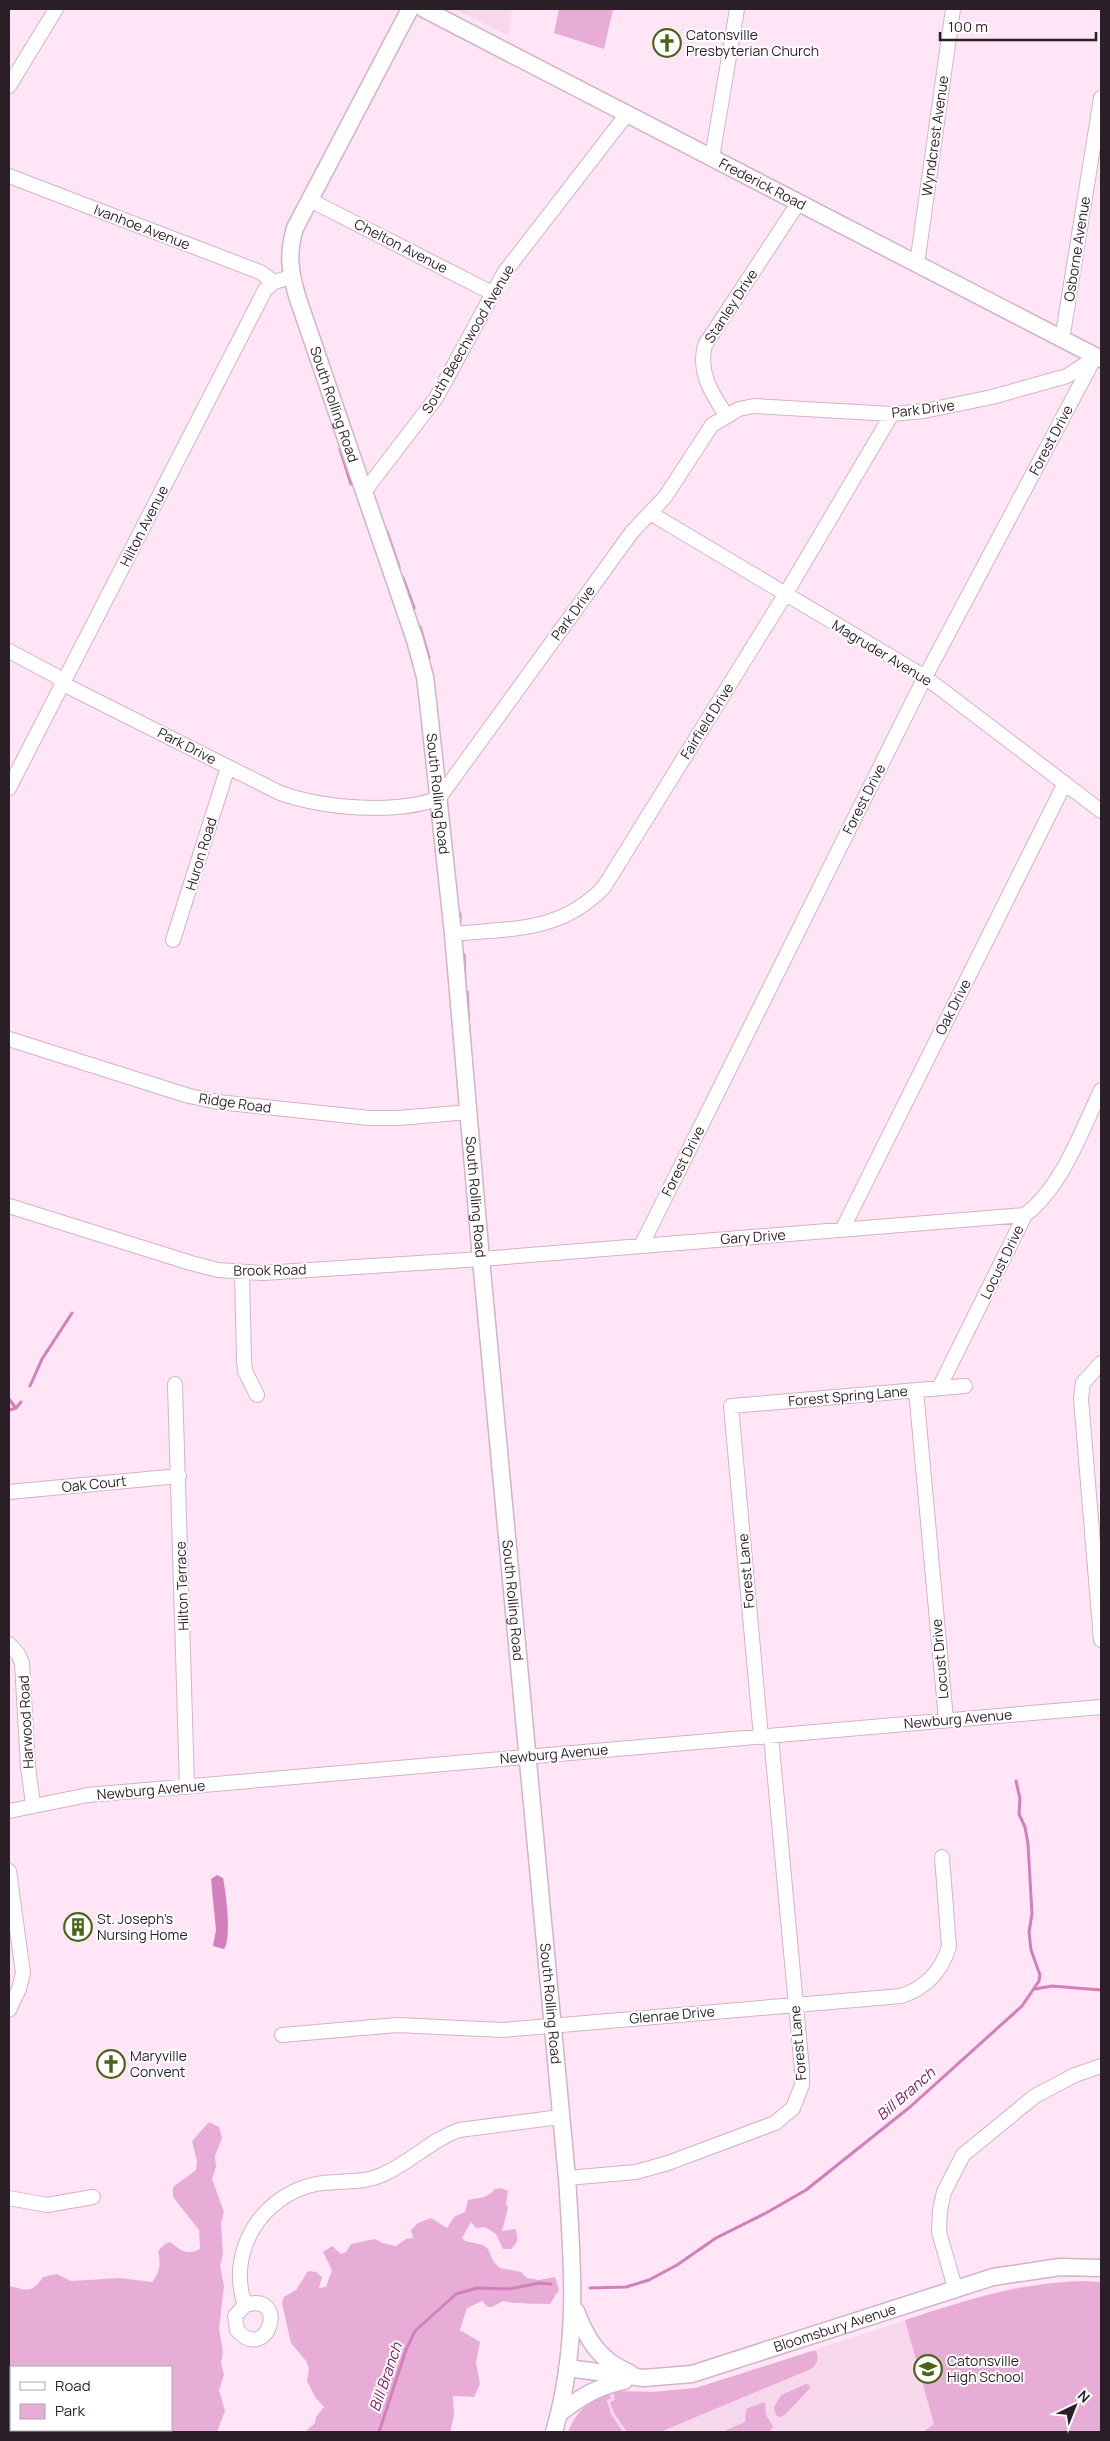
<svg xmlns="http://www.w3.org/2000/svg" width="1110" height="2441" font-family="Manrope,sans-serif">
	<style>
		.built { fill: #f7d7ec }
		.green { fill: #e8add6; fill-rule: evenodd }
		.water { fill: #d37fbb }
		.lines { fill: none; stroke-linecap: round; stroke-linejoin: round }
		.stream { stroke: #d37fbb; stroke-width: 3 }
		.minor-casing { stroke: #d2b3c8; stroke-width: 16 }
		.major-casing { stroke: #d2b3c8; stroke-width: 19 }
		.minor { stroke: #fff; stroke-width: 14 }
		.major { stroke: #fff; stroke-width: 16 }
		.labels { text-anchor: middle; stroke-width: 4; stroke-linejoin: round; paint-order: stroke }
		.poi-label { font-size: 14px; fill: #2b1f27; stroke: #fff; text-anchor: start }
		.street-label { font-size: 14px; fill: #2b1f27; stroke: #fff }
		.water-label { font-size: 15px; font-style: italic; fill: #801d6b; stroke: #fff }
	</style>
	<rect width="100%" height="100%" fill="#ffe5f6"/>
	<!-- built -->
	<path class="built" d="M454,9H512L508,36L495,29Z
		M1084,2281L1101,2282V2432H569L608,2392L620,2390L653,2392L696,2388L981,2296L1021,2286Z"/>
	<!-- green -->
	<path class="green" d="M559,9H613L604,49L554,33Z
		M209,2122L219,2127L222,2138L215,2156L216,2167L212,2179L224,2212L221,2223L223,2254L220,2266L224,2286L219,2329L223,2352L221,2363L224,2375L219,2390L225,2411L217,2432H9V2286C27,2290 32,2294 43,2277L57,2274L71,2281L120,2278L152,2282C160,2273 161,2262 158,2251L165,2244L170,2242C182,2251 187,2256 200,2249L199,2230L173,2197V2187L196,2170L197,2161L192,2141ZM11,2367H171V2430H11Z
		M501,2188L508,2191L506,2204L508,2208L502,2231L515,2229C519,2238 518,2242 511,2249H503L496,2234L485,2227L476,2228L471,2222L462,2238L465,2241L483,2245L488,2249L493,2261L500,2268L521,2272L527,2278L539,2280L555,2277L559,2290L550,2304C533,2303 519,2305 503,2301L492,2307H488L482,2301L467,2308L460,2330L480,2342L476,2363L480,2384L474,2397L453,2396L454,2415L450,2432H305L315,2423L316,2417L324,2407L315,2397L307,2381L309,2368L306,2361L291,2343L282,2303L284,2297L296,2290L308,2271L316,2272L322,2277L319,2288L326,2287L332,2270L323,2252L332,2246L341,2254L346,2252L351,2244L375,2239L382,2243L396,2246L406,2239L413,2238L411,2230L418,2223L431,2218L447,2228L454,2217L465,2212L468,2200C478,2198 488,2198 495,2189Z
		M1084,2281L1101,2282V2432H923L934,2424L905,2320C967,2300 1018,2283 1084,2281Z
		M812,2351H816C819,2359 817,2365 811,2369L660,2432H627L614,2413L610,2402L615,2400L613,2391L653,2392L696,2388Z
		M806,2384L809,2385L810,2388L785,2415L780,2417L776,2415L774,2407L781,2395Z
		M608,2392L611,2398L607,2400L611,2414L623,2432H568C576,2412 588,2401 608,2392Z
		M765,2402L766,2415L773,2426L770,2432H727L726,2430L745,2422L746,2409Z"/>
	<!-- water -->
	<path class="water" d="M217,1875L223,1878C226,1892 232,1939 224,1949L213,1946L216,1930L211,1879Z"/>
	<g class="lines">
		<!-- stream -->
		<path class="stream" d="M340,449L351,484
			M387,532L399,567
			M403,578L414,608
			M420,627L429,658
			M460,914V921
			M464,955L465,982
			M467,992L469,1029
			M30,1386L42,1359L72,1313
			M9,1399L15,1407
			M9,1410L16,1408L21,1402
			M1035,1989L1052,1986L1101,1990
			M590,2288L626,2287L649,2280L677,2265L716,2238L766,2213L806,2190L910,2107L1022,2006L1039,1981L1040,1975L1031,1950L1029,1932L1032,1914L1028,1844L1025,1827L1019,1814L1020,1799L1016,1781
			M379,2432L406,2350L415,2331L456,2294L477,2288L509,2289L540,2283L551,2284"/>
		<defs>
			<path id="minor" d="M9,86L56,9
				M712,158L737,9
				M9,176L260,272L274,282
				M310,200L492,293
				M917,264L953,9
				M1062,340L1101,98
				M726,415C711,392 698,373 705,345L799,202
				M364,492L436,398L504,273L627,114
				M650,513L925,677L1101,811
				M9,651L56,676L71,688L280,793C322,808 396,815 439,798L632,532L665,497L712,425L739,409L754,406L892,414L924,411L992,397L1067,376L1096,357
				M9,788L265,290L274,282L291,277
				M453,934C511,928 560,933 604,887L785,595L892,414
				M173,940L228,767
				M9,1039L189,1096L218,1102L369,1118H398L469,1112
				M9,1206L191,1263L218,1270L263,1273L481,1259L1025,1215
				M842,1230L1065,783
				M641,1246L925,677L1095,357
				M242,1273L244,1360L245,1371L257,1395
				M1101,1363L1083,1383L1081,1399L1101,1640
				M175,1384L187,1787
				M939,1388L1025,1215C1062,1187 1081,1132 1101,1090
				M916,1390L946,1720
				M9,1492L179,1476
				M9,1644L18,1654L22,1663L28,1767L33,1804
				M761,1737L731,1406L965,1386
				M9,1811L88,1795L1101,1707
				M9,1871L23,1973L19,1989L9,2010
				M282,2035L397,2025L503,2030L901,1996C926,1988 941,1972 949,1947L942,1857
				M567,2178L636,2172L668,2163L775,2123L793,2108L802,2085V2070L771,1736
				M9,2198L47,2205L93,2197
				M955,2288L939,2232L940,2210L944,2192L963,2155L1035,2096L1075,2075L1101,2066
				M245,2305L235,2316L237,2330C268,2365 290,2291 245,2305C226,2252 262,2195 316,2184C338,2180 363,2184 384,2174C411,2162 431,2140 459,2130L560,2117"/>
			<g id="major">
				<path id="s1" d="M410,9L295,228C287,254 290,273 298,299L415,640L425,677L428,702L453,934L481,1259L567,2178C573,2266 579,2346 554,2432"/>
				<path id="s2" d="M424,9L1101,359"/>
				<path d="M576,2311C587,2340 600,2361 630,2373"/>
				<path id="s3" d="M567,2368L644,2378L692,2374L993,2277L1060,2267L1101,2268"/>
				<path d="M560,2413C580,2397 599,2386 624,2381"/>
			</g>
		</defs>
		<!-- minor casing -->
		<use href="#minor" class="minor-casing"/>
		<!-- major casing -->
		<use href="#major" class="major-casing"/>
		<!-- minor -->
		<use href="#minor" class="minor"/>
		<!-- major -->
		<use href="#major" class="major"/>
	</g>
	<!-- icons -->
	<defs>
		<symbol id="church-ring" viewBox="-11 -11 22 22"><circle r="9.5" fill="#fff" stroke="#486518" stroke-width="1.5"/><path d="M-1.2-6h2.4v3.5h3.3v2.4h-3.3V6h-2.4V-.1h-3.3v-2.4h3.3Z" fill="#486518"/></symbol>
		<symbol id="building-ring" viewBox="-11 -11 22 22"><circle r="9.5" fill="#fff" stroke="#486518" stroke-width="1.5"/><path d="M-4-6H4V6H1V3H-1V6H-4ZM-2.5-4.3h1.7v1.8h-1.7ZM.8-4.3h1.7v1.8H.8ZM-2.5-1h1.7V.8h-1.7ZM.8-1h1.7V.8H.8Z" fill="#486518"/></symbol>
		<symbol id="school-ring" viewBox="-11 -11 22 22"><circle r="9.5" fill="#fff" stroke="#486518" stroke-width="1.5"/><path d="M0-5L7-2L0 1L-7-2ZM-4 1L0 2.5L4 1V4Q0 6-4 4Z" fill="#486518"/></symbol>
	</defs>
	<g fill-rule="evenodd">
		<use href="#church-ring" x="651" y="27" width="32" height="32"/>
		<use href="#building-ring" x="62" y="1911" width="32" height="32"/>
		<use href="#church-ring" x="95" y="2048" width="32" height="32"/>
		<use href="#school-ring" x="912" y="2353" width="32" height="32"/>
	</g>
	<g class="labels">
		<!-- poi labels -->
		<g class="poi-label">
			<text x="686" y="40">Catonsville<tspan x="686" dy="16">Presbyterian Church</tspan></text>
			<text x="97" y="1924">St. Joseph's<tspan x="97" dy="16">Nursing Home</tspan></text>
			<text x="130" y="2061">Maryville<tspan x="130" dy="16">Convent</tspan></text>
			<text x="947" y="2366">Catonsville<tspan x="947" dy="16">High School</tspan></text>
		</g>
		<!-- street labels -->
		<g class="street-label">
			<text transform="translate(935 136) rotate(-82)" y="5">Wyndcrest Avenue</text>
			<text dy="5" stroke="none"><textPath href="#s2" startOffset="381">Frederick Road</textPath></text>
			<text transform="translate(142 227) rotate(21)" y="5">Ivanhoe Avenue</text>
			<text transform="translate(401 246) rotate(27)" y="5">Chelton Avenue</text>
			<text transform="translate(1077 249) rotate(-81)" y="5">Osborne Avenue</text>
			<text transform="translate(731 306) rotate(-57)" y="5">Stanley Drive</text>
			<text transform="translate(468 339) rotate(-60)" y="5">South Beechwood Avenue</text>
			<text dy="5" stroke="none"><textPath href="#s1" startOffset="431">South Rolling Road</textPath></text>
			<text transform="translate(923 409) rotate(-7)" y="5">Park Drive</text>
			<text transform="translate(1051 440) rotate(-62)" y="5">Forest Drive</text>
			<text transform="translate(144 526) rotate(-63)" y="5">Hilton Avenue</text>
			<text transform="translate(573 613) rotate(-54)" y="5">Park Drive</text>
			<text transform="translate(882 653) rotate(31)" y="5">Magruder Avenue</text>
			<text transform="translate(707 721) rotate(-58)" y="5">Fairfield Drive</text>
			<text transform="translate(187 746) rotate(27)" y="5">Park Drive</text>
			<text dy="5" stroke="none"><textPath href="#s1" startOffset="836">South Rolling Road</textPath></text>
			<text transform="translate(864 799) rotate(-63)" y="5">Forest Drive</text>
			<text transform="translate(201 854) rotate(-73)" y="5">Huron Road</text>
			<text transform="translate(953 1007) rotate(-63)" y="5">Oak Drive</text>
			<text transform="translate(235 1103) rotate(8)" y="5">Ridge Road</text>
			<text transform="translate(683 1161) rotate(-63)" y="5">Forest Drive</text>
			<text dy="5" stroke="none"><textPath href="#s1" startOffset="1241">South Rolling Road</textPath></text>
			<text transform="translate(753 1237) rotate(-4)" y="5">Gary Drive</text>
			<text transform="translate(1002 1262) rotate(-64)" y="5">Locust Drive</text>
			<text transform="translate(270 1270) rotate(-1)" y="5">Brook Road</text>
			<text transform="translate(848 1396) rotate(-5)" y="5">Forest Spring Lane</text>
			<text transform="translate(94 1484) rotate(-6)" y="5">Oak Court</text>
			<text transform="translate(746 1571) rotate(-95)" y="5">Forest Lane</text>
			<text transform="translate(182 1586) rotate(-92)" y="5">Hilton Terrace</text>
			<text dy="5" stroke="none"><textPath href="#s1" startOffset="1646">South Rolling Road</textPath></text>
			<text transform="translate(940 1659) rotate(-95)" y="5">Locust Drive</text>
			<text transform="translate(958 1719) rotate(-5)" y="5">Newburg Avenue</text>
			<text transform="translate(26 1722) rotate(-93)" y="5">Harwood Road</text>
			<text transform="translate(554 1754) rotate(-5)" y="5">Newburg Avenue</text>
			<text transform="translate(151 1790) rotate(-5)" y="5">Newburg Avenue</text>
			<text dy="5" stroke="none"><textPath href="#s1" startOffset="2051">South Rolling Road</textPath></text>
			<text transform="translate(672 2015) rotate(-5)" y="5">Glenrae Drive</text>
			<text transform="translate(798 2043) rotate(-95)" y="5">Forest Lane</text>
			<text dy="5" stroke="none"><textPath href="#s3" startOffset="276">Bloomsbury Avenue</textPath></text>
		</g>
		<!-- water labels -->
		<g class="water-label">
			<text transform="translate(906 2094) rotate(-41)" y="5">Bill Branch</text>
			<text transform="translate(386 2377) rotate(-71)" y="5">Bill Branch</text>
		</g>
	</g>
	<!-- border -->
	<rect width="1110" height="2441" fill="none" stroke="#2b1f27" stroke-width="20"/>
	<!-- legend -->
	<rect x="10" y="2366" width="162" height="65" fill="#ffffff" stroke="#aaa5a9"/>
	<rect x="20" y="2382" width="25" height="8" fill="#ffffff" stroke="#aaa5a9"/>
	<text x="55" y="2391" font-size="15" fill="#2b1f27">Road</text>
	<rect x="20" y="2404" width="25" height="15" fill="#e8add6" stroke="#aaa5a9"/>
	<text x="55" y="2416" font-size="15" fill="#2b1f27">Park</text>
	<!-- north arrow -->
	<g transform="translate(1075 2406) rotate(43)" stroke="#ffffff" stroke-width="4" paint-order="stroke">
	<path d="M0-4L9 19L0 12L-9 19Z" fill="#2b1f27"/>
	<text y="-8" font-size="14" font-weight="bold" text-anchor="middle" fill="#2b1f27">N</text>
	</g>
	<!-- scale -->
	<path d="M940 32v8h156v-8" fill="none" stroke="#2b1f27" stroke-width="2.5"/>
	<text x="948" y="32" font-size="15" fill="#2b1f27" stroke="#ffffff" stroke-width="4" paint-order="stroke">100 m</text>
</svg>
